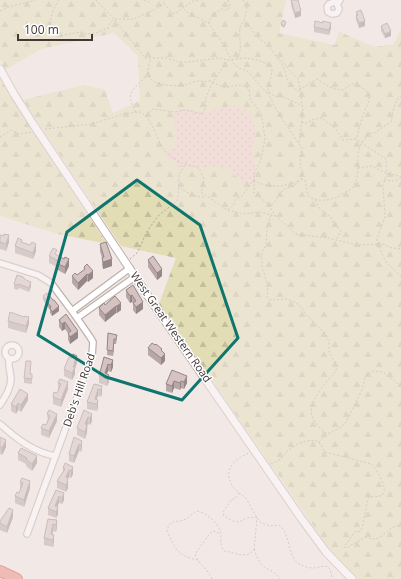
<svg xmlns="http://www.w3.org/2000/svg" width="401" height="579" font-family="'Open Sans',sans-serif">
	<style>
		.forest { fill: url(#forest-firs) }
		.sand { fill: url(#sand-dots) }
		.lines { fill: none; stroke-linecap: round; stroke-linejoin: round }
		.minor-casing { stroke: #bfb0ae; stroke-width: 8 }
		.tertiary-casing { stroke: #bfb0ae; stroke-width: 9 }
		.motorway-casing { stroke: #cc5147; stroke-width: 12 }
		.path { stroke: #bca19e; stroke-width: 1; stroke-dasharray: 2 2; stroke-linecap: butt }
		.minor { stroke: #fff; stroke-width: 5.5 }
		.tertiary { stroke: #fff; stroke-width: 7 }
		.motorway { stroke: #ee8376; stroke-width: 10 }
		.wall { fill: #b7a7a6 }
		.shaded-wall { fill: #958887 }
		.building { fill: #d5c2c1; stroke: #958887 }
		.marked { fill: none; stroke: #0f766e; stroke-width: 3; stroke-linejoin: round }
		.labels { text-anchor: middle; stroke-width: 3; stroke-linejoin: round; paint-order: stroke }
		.street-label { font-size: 11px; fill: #443837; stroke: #fff }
	</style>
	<defs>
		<pattern id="forest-firs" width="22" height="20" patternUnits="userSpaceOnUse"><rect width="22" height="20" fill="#e2ddb4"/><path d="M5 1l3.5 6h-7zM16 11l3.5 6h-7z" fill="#c3be9b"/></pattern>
		<pattern id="sand-dots" width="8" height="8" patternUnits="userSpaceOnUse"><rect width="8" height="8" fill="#f2d1c7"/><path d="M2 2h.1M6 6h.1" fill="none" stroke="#d1b4ac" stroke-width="1.8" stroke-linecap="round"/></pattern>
	</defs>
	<rect width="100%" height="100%" fill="#f2e9e7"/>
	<!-- forest -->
	<path class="forest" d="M0,0H286L279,33L335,45L339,30L340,32L375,47L394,44L401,29V579H358L339,560L326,544L159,304L176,258L121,246L23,100L84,85L105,90L113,113L140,101L138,56L114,33L41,49L5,70L0,59Z
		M0,78L31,129L107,244L58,234L0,216Z"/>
	<!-- sand -->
	<path class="sand" d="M235,106C249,107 254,120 255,133C255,140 252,146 253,152C253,160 257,177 255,183L242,181L227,169L220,166H206L192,169L181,167L167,159L166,151L169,148L174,147L176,143L174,118L175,112L185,108C201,114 203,113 219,108C224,107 229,107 235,106Z"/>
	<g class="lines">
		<defs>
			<path id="minor" d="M337,4L334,2L329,4L327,7L328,12L332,14L337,13L339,9L337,4L340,0
				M0,263L38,275L51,283L72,311L90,337L93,342L92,356L27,534
				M72,311L130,268
				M77,318L136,276
				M5 352a7 7 0 1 1 14 0a7 7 0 1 1-14 0Z
				M0,405C5,397 11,388 11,378C10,371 8,365 9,358
				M0,424C16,438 34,453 56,456"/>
			<path id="tertiary" d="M0,69L14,94L33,124L152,302L301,518L326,552L352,579"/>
			<path id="motorway" d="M0,571L17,579"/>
		</defs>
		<!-- minor casing -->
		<use href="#minor" class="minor-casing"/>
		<!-- tertiary casing -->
		<use href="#tertiary" class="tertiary-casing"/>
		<!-- motorway casing -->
		<use href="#motorway" class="motorway-casing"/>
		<!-- path -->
		<path class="path" d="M59,0C53,7 48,22 52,32L59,36L81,32L86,34L96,33L108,28L110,23L114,19
			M96,0L114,19L145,58H166L179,62H188L220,58L228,60L245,58L258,60L270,65L272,68V71L268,90L269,95L278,113L302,148L300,166L303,172L301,180L292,187L284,189L278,196L275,202L269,206
			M144,0L148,2L151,0
			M228,0L230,6L228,10L221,9C215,16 211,12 209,24L220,39L234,64L239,68L247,71L269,95
			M243,0L247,7L244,22C250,25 252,31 256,36C259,39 263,41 266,44C272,49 276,57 281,63C290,76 282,83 301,93
			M164,4L174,14L193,1L199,0
			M184,9L188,13L209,23
			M0,11L9,7L36,0
			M115,19H133L154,10L164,3L163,0
			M275,55C286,62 290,74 298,78L301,96L303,112L299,143
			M237,59C244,48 237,36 241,24L243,23
			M150,60C149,64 147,72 149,76C153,87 177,86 186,85C190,84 193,81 198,81C202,81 205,82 210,81L225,88C235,85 240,83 249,89L250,99L261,113L265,138L261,160L254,173V193L266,202L276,216
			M299,89C307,87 310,82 317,79C325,85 333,90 343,90L351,84H356L363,88L369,94V101L362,118L357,137L354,139
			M269,92L274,96L286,98L301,105
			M136,112C123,90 135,90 147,75
			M147,116L151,110L153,109L175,112L185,110L202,114L206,107L205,99L213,82L228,60
			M302,122L305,124L314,119L322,118L335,128L343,140L356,139L386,159L387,173L383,185L385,217L377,238V243L386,262L401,276
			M45,129L92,124L123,114L140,112C155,119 156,146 171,157C175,159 181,163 185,164C192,166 197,165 201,172C205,179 204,185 201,192L227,210L234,205L235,200L242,196L254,179
			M0,137L11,130L19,134L32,132
			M358,168L372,166L381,171L401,177
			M301,179L305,180L308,196C315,201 323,201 331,199C336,198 338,197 342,194C347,191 352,190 354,185C364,166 349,152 370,133H374L391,122C393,113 393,102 401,96
			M254,180C267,189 284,187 298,181
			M384,180L395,181L401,178
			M180,188C187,193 196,197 204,197
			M315,200L320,209L331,217L334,224L341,231L336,240
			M228,210L242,214L260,212L271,215L276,216L296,234L328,238L357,245L383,244L392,248L401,249
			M271,215L267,228L266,245L262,252V267L268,286L267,297L270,300L287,299L296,303L301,307L305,313L326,335L329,342V352L337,366C336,374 331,376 327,381C318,393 304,409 316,423C319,427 323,432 328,434L341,427L346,422L362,390L365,378L372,371L383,372L401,386
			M130,259L138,252L146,233L158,216L177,201L178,197L179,175L185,165
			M319,442L325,452L372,464C376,470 392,492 380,496C377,497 373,496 370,497L368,498L362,528L359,532L356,531L354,533L344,547L346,548L366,537C384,545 386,524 401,526
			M271,464L276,461L281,459C286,449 307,436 319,442L327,434
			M239,493L246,498L254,513L261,523L270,526L279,525C291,534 287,556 298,563C302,566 308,568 313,568C325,567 330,561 332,579
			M254,549C256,554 258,561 262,565C268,571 273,569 280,579
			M198,560C177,556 176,549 167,532C169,517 177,524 186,519C189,517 193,514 196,511C207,512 221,525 221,536C221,542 220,546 224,551C236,552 245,560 254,550L257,518C239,514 245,530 224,516L223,512L232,499H235L239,493C236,490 232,487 231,483C223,468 237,458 249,453
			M212,579C208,569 199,565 195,554L211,532L214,531L220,534"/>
		<!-- minor -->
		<use href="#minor" class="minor"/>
		<!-- tertiary -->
		<use href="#tertiary" class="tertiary"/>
		<!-- motorway -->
		<use href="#motorway" class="motorway"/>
	</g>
	<!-- wall -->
	<path class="wall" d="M291,0L301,16L295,18L291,5Z
		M356,12L365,26L359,28L356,20Z
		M323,23L331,28L329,35L314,32V27Z
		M281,24H286L284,28L281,26Z
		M381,26L391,36L385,38L381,31Z
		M0,235L4,236L9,242L6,251L0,249Z
		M22,242L36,251L33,259L15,253V246Z
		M100,244L112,266L103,269L102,265V258L100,251Z
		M57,255L69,266L65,274L58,270L57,267L49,263V256Z
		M148,260L162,276L157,280L148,267Z
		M84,267L93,278L88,282L87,281L78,290L72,283V276L77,275L84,270Z
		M26,280L31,286L29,292L19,288L18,290L14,289V284Z
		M133,285L143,309L136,314L133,310V303L132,302L130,303L126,297V290Z
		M43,296L59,311L52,316L50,313V310L43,300Z
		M115,296L121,310L117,313H116L105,322L99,315V308L105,305Z
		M66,314L78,338L70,344L68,340V333L65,329L62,331L59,327V320Z
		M8,321L29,324L26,333L8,328Z
		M108,333L117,339L116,344H114L113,356L107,355Z
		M148,348L162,351L165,361L161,365L148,355Z
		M104,357L113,360V367L111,372L108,371L107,374L109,382L107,386L99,383V376Z
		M77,363L75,368V374L72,380L64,376V369Z
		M31,366L30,374L32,379V384L24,383V378Z
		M172,370L187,383L184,389L181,388L180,390L174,388L172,393L166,391V384Z
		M60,379L68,389L61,407L53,404V397L57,393L58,390V383Z
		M94,384L102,386V393L101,397L98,396L96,400L98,407L97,411L87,409V402Z
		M28,400L21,412L18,410L16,414L11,411V404Z
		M49,410L57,421L49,438L41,435V428L46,425L48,422L47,414Z
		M84,410L92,421L90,425L88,424L87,425V432L85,439L77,435V428Z
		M0,437L6,447L2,455L0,454Z
		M82,441V448L81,452L79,451L74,463L69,461V454Z
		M18,453L37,463L32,471L26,466V464L18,460Z
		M73,467V474L71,478L69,477L68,479V488L66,492L57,488V481L63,472V468Z
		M22,478L30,488L24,507L15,503V496L19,493L21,489H20V482Z
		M56,490L64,493V500L62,504L59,503L57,507L58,514L56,518L48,515V508Z
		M13,517L7,533L0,530V521Z
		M48,519L57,520V527L56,532L53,531L52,535L54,542L53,547L44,545V538Z"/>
	<!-- shaded-wall -->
	<path class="shaded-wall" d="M301,11V16L295,18V13Z
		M365,21V26L359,28V23Z
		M331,23V28L329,35V30Z
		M391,31V36L385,38V34Z
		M9,235V242L6,251V244Z
		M36,244V251L33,259V253Z
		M69,259V266L65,274V267Z
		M112,259V266L103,269V262Z
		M162,269V276L157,280V273Z
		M93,271V278L88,282V275Z
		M87,274V281L78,290V283Z
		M31,282V286L29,292V288Z
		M132,295V302L130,303V296Z
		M143,302V309L136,314V307Z
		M121,303V310L117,313V306Z
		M59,306V311L52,316V312Z
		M116,306V313L105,322V315Z
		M29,317V324L26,333V326Z
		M65,322V329L62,331V324Z
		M78,331V338L70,344V337Z
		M114,339V344L113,356V351Z
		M165,354V361L161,365V358Z
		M77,356V363L75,368V374L72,380V373L74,363Z
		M113,360V367L111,372V365Z
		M108,364V371L105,378V373Z
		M109,375V382L107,386V379Z
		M187,376V383L184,389V382Z
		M174,381V388L172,393V386Z
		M181,381V388L180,390V383Z
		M68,382V389L61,407V400Z
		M102,386V393L101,397V390Z
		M98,389V396L95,404V399Z
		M28,394V400L21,412V405Z
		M98,400V407L97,411V404Z
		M18,403V410L16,414V407Z
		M57,414V421L49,438V431Z
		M92,414V421L90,425V418Z
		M88,417L87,432L85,439V424Z
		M6,440V447L2,455V448Z
		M82,441V448L81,452V445Z
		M79,444V451L74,463V456Z
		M37,456V463L32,471V464Z
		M73,467V474L71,478V471Z
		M69,470V477L68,479V488L66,492V477Z
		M30,481V488L24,507V500Z
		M64,493V500L62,504V498Z
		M59,496V503L55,511V506Z
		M58,507V514L56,518V512Z
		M13,510V517L7,533V527Z
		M57,520V527L56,532V525Z
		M53,524V531L51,539V534Z
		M54,535V542L53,547V540Z"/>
	<!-- building -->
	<path class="building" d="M291,0H298L301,11L295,13Z
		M361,10L365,21L359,23L356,16L358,15L356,12Z
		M283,20L286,22L284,26L281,24Z
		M315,21L323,23V21L331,23L329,30L314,27Z
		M387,23L391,31L385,34L381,26Z
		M4,234L9,235L6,244L0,242V235L4,236Z
		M18,238L22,240L21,242L30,245L32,242L36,244L33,253L15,246Z
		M106,242L112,259L103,262L102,258L104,257L100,244Z
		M53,248L57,250L55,254L64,259L65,257L69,259L65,267L58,264L57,260L49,256Z
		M153,256L162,269L157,273L148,260Z
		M87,264L93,271L88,275L87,274L78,283L72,276L75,273L77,275L85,269L84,267Z
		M17,275L23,277L26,280L31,282L29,288L19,284L18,285L14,284Z
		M133,285L143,302L136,307L133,303L136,301L132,295L130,296L126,290Z
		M47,293L53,300H54L59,306L52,312L50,308L51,307L43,296Z
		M115,296L121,303L117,306H116L105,315L99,308L104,303L105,305Z
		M10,312L24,317L25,316L29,317L26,326L8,321Z
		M66,314L78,331L70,337L68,333L71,331L65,322L62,324L59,320Z
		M108,333L117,335L116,339H114L113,351L107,350Z
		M152,343L155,345L156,344L162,349L161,350L165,354L161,358L148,348Z
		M73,354L77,356L74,363L75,364L73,367H75L72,373L64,369L69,357L71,358Z
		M104,357L113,360L111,365L108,364L105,373L109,375L107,379L99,376Z
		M26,361H31L30,374H32V379L24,378Z
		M172,370L187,376L184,382L181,381L180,383L174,381L172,386L166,384Z
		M60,379L68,382L61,400L53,397L54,392L57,393L61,384L58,383Z
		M94,384L102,386L101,390L98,389L95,399L98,400L97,404L87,402Z
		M20,389L28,394L21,405L18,403L16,407L11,404Z
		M49,410L57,414L49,431L41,428L43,424L46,425L50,416L47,414Z
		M84,410L92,414L90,418L88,417L85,424L87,425L85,432L77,428Z
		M0,437L6,440L2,448L0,447Z
		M74,437L82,441L81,445L79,444L74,456L69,454Z
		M21,448L37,456L32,464L26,459L27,458L18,453Z
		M65,463L73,467L71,471L69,470L66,477L68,478L67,480L68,481L66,485L57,481L65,469L63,468Z
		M22,478L30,481L24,500L15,496L17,492L19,493L23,483L20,482Z
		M56,490L64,493L62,498L59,496L55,506L58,507L56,512L48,508Z
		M9,508L13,510L7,527L0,523V521Z
		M48,519L57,520L56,525L53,524L51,534L54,535L53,540L44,538Z"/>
	<!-- marked area -->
	<path d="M0 0H401V579H0ZM137,180L200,225L238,338L182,400L106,377L38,335L67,232Z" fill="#f2e9e7" fill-opacity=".55" fill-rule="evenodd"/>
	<path class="marked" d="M137,180L200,225L238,338L182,400L106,377L38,335L67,232Z"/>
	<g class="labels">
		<!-- street labels -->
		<g class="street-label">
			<text transform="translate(171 327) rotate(55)" y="4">West Great Western Road</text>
			<text transform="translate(79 390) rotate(-71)" y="4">Deb's Hill Road</text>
		</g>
	</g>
	<!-- scale -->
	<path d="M18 34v6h74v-6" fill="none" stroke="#443837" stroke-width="2"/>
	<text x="24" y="34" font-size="12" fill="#443837" stroke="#ffffff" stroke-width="3" paint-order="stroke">100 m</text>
</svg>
